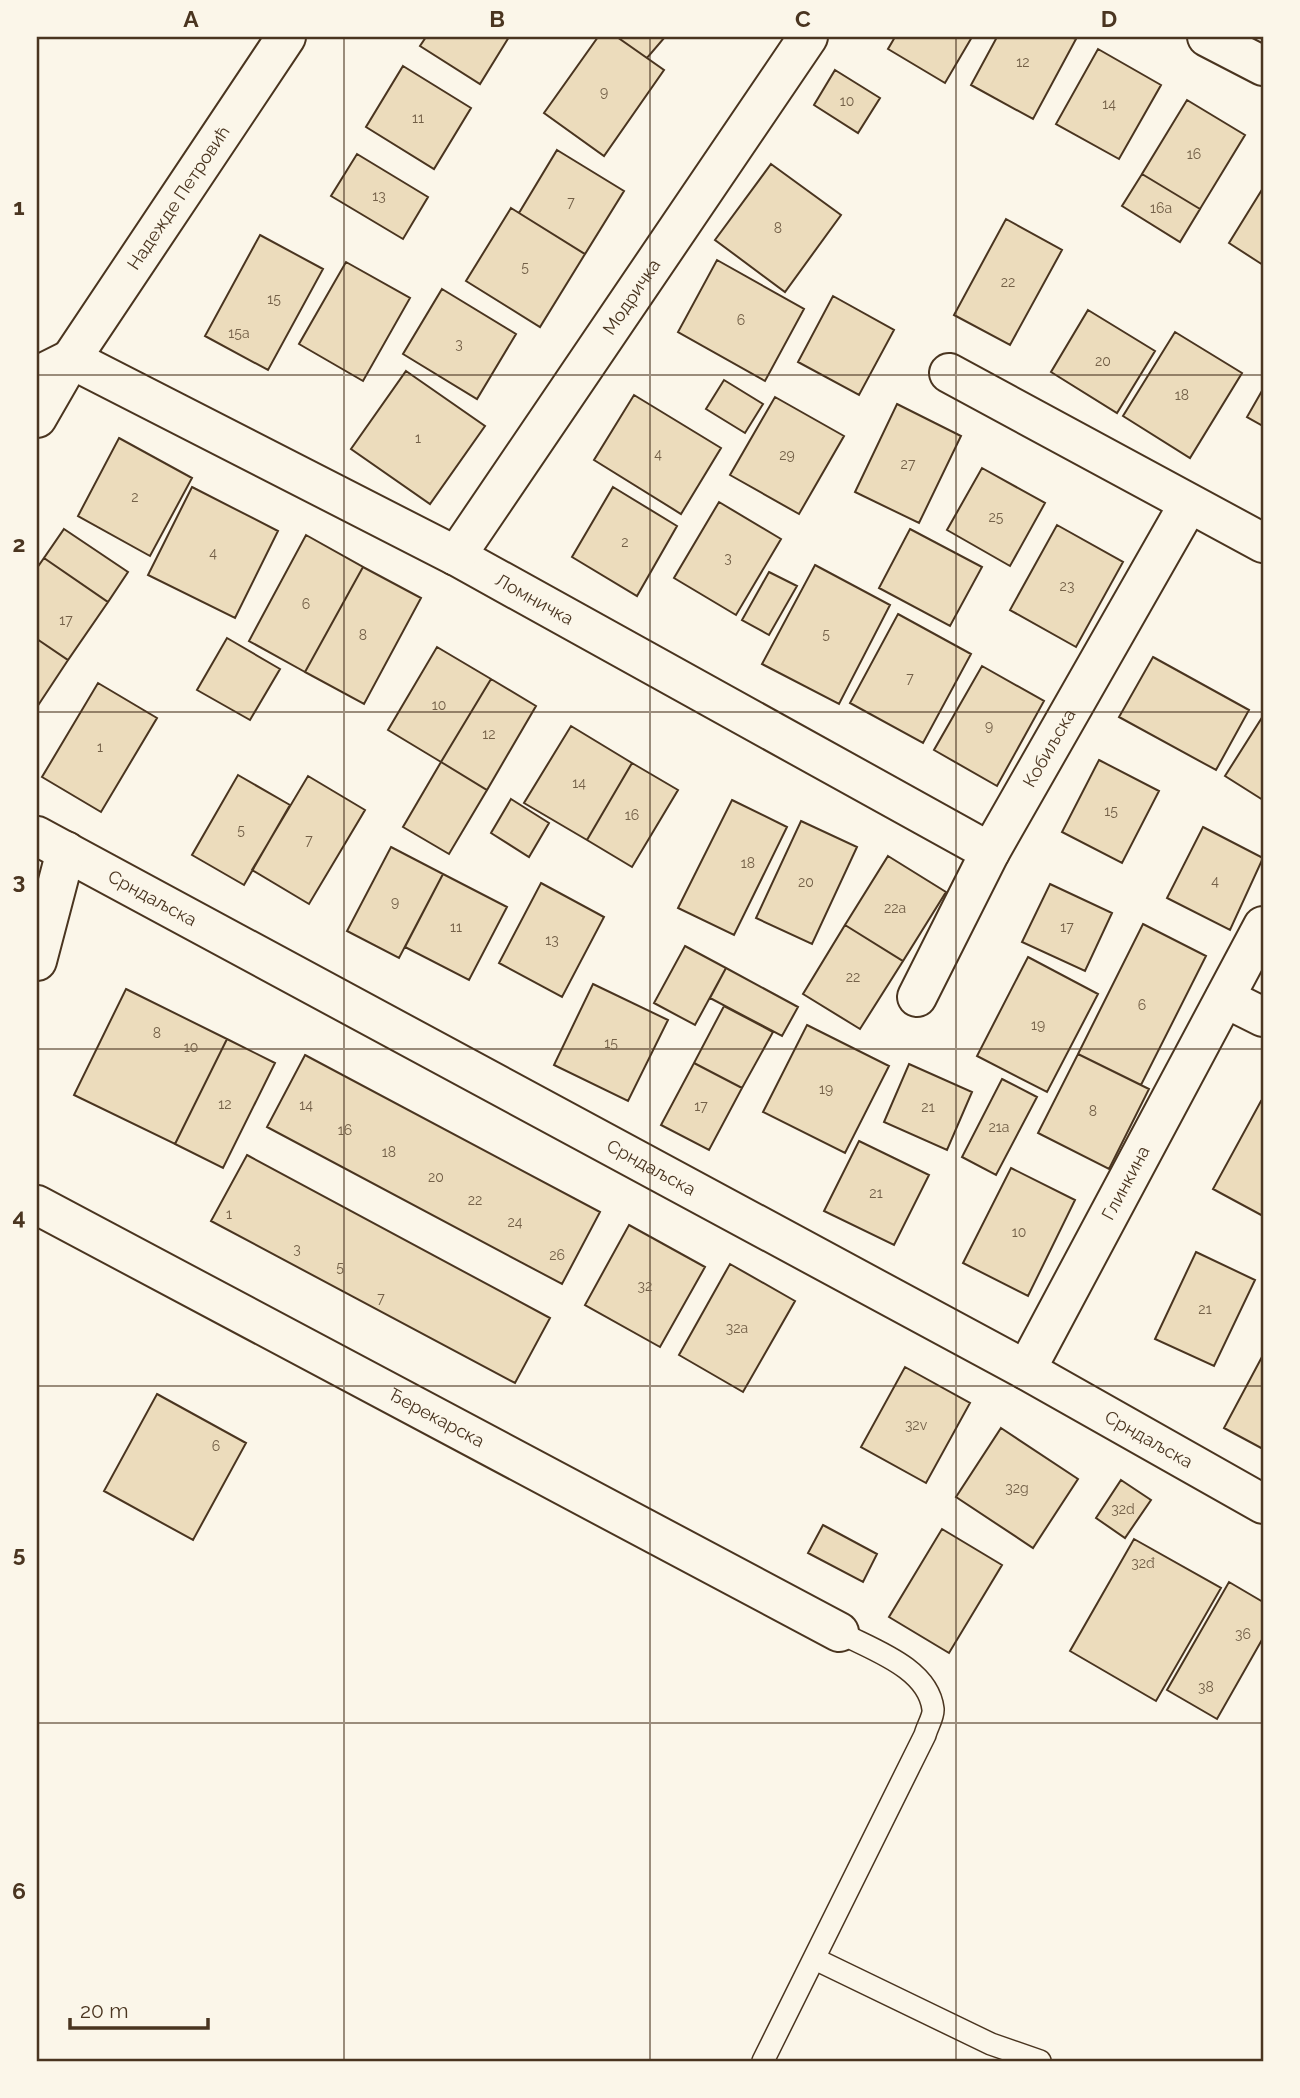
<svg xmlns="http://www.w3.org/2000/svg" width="1300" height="2098" font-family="Raleway,sans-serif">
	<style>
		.building { fill: #ecdcbc; stroke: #4a3520; stroke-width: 2 }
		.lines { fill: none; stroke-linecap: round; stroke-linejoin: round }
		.service-casing { stroke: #4a3520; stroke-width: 24 }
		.minor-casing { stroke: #4a3520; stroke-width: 42 }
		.service { stroke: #fbf6e9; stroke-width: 21 }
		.minor { stroke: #fbf6e9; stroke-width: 38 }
		.grid { fill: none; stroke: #4a3520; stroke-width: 2; stroke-opacity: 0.55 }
		.labels { text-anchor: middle; stroke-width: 5; stroke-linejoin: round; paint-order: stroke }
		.number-label { font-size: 14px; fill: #725f47 }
		.street-label { font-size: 18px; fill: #4a3520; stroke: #fbf6e9 }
		.neatline { fill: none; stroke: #4a3520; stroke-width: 2.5 }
		.grid-label { font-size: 23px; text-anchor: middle; font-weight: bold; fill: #4a3520 }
	</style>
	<rect width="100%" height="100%" fill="#fbf6e9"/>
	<!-- building -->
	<path class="building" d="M426,37H509L480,84L420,46Z
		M598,37H617L664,70L604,156L544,113Z
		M617,37H665L647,58Z
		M895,37H972L945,83L888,49Z
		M997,37H1071L1076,39L1033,119L971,85Z
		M1098,49L1161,85L1119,159L1056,124Z
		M403,66L471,108L434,169L366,127Z
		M835,70L880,98L858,133L814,105Z
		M1187,100L1245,135L1200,209L1142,174Z
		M557,150L624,191L585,254L519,213Z
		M357,154L428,197L403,239L331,196Z
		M771,164L841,215L785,292L715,240Z
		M1142,174L1200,209L1180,242L1122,206Z
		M1263,188V265L1229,243Z
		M511,208L585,254L540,327L466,281Z
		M1006,219L1062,250L1010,345L954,315Z
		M260,235L323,269L268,370L205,336Z
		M717,260L804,309L765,381L678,332Z
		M346,262L410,298L363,381L299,344Z
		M442,289L516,334L477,399L403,354Z
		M833,296L894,330L859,395L798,362Z
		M1088,310L1155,351L1117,413L1051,372Z
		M1175,332L1242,373L1190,458L1123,416Z
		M406,371L485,426L430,504L351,449Z
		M724,380L763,404L745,433L706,409Z
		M1263,389V426L1247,417Z
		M634,395L721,448L681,514L594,460Z
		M775,397L844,436L799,514L730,475Z
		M897,404L961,436L919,523L855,492Z
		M119,438L192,478L150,556L78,516Z
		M982,468L1045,503L1010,566L947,530Z
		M192,487L278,531L235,618L148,575Z
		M613,487L677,526L637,596L572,557Z
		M719,502L781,539L736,615L674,578Z
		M1057,525L1123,562L1076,647L1010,610Z
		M64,529L128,572L108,602L44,558Z
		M910,529L982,567L950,626L879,588Z
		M306,535L363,567L305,672L249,641Z
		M44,558L108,602L68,660L37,639V568Z
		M815,565L890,605L839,704L762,664Z
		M363,567L421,598L364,704L305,672Z
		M769,572L797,586L769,635L742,620Z
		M898,614L971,654L923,743L850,703Z
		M227,638L280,669L250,720L197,690Z
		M37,639L68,660L37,707Z
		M437,647L491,679L441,762L388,730Z
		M1153,657L1249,710L1216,770L1119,717Z
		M982,666L1044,701L997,786L934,750Z
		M491,679L536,706L487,790L441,762Z
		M98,683L157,718L101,812L42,777Z
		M1263,716V800L1225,776Z
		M571,726L632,763L587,840L524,803Z
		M1099,760L1159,791L1122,863L1062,832Z
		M441,762L487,790L449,854L403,827Z
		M632,763L678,790L632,867L587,840Z
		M238,775L290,805L244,885L192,855Z
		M308,776L365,810L309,904L252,870Z
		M511,799L549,823L529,857L491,833Z
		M732,800L787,827L734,935L678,908Z
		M801,821L857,847L812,944L756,918Z
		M1203,827L1263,858L1230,930L1167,898Z
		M391,847L443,874L399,958L347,931Z
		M888,856L946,892L903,961L845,925Z
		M443,874L507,907L469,980L405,947Z
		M541,883L604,917L562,997L499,963Z
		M1050,884L1112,913L1085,971L1022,942Z
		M1143,924L1206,956L1141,1085L1078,1054Z
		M845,925L903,961L860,1029L803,994Z
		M685,946L726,968L695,1025L654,1003Z
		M1028,957L1098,994L1047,1092L977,1056Z
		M726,968L798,1007L782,1036L710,998Z
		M593,984L668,1020L628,1101L554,1065Z
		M126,989L227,1039L175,1144L74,1095Z
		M724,1006L773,1032L742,1088L694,1063Z
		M807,1025L889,1066L845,1153L763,1112Z
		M227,1039L275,1063L223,1168L175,1144Z
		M1078,1054L1149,1089L1109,1169L1038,1133Z
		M305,1055L600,1212L562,1284L267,1127Z
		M694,1063L742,1088L709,1150L661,1125Z
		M909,1064L972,1092L947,1150L884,1122Z
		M1002,1079L1037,1097L996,1175L962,1157Z
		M1261,1101L1263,1102V1216L1213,1189Z
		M859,1141L929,1175L894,1245L824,1211Z
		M247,1155L550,1318L515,1383L211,1221Z
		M1011,1168L1075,1200L1028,1296L963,1263Z
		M629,1225L705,1267L660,1347L585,1305Z
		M1196,1252L1255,1280L1214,1366L1155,1339Z
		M730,1264L795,1301L743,1392L679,1355Z
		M1263,1355V1449L1224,1428Z
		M905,1367L970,1403L926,1483L861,1447Z
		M157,1394L246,1443L193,1540L104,1491Z
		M1001,1428L1078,1479L1033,1548L956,1497Z
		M1121,1480L1151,1500L1125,1538L1096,1518Z
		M823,1525L877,1554L863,1582L808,1553Z
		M942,1529L1002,1565L949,1653L889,1617Z
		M1134,1539L1221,1588L1156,1701L1070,1651Z
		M1229,1582L1263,1602V1638L1217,1719L1167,1690Z"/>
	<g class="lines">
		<defs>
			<path id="service" d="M815,1959L991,2044L1040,2061
				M763,2061L925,1735C927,1727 934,1716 933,1709C928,1667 870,1649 839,1632"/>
			<g id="minor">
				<path d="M1207,37L1263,66"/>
				<path d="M949,373L1263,543"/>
				<path id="s1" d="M37,376L71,359L456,556L990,852"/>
				<path id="s2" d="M37,418L71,359L286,37"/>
				<path id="s3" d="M456,556L808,37"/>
				<path id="s4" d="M37,836L1026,1370L1263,1504"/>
				<path d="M37,961L66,851"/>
				<path id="s5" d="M917,997L990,852L1188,505"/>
				<path d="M1225,998L1263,1017"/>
				<path id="s6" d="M37,1205L839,1632"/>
				<path id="s7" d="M1026,1370L1263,926"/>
			</g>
		</defs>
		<!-- service casing -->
		<use href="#service" class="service-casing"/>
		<!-- minor casing -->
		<use href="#minor" class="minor-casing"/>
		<!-- service -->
		<use href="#service" class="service"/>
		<!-- minor -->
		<use href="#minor" class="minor"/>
	</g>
	<!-- grid -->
	<path class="grid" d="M344,37V2061M650,37V2061M956,37V2061M37,375H1263M37,712H1263M37,1049H1263M37,1386H1263M37,1723H1263"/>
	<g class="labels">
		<!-- number labels -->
		<g class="number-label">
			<text x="1023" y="67">12</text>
			<text x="604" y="97">9</text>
			<text x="847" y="106">10</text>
			<text x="1109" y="109">14</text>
			<text x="418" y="123">11</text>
			<text x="1194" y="159">16</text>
			<text x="379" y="201">13</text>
			<text x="571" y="207">7</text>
			<text x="1161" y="213">16a</text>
			<text x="778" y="233">8</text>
			<text x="525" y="272">5</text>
			<text x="1008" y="287">22</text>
			<text x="274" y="304">15</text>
			<text x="741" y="325">6</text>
			<text x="239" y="338">15a</text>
			<text x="459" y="349">3</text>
			<text x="1103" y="366">20</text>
			<text x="1182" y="400">18</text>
			<text x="418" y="443">1</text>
			<text x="658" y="459">4</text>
			<text x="787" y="460">29</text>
			<text x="908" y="469">27</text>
			<text x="135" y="502">2</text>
			<text x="996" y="522">25</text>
			<text x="625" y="547">2</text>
			<text x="213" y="558">4</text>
			<text x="728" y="563">3</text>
			<text x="1067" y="591">23</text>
			<text x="306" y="609">6</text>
			<text x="66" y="625">17</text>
			<text x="826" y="639">5</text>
			<text x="363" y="640">8</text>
			<text x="910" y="683">7</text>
			<text x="439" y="710">10</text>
			<text x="989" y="731">9</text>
			<text x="489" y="739">12</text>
			<text x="100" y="752">1</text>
			<text x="579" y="788">14</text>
			<text x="1111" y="816">15</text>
			<text x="632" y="820">16</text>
			<text x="241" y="835">5</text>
			<text x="309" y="845">7</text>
			<text x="748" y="868">18</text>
			<text x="1215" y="886">4</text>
			<text x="806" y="887">20</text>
			<text x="395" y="907">9</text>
			<text x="895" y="913">22a</text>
			<text x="456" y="932">11</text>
			<text x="1067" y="932">17</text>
			<text x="552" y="945">13</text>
			<text x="853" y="982">22</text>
			<text x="1142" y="1010">6</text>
			<text x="1038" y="1030">19</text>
			<text x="157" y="1038">8</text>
			<text x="611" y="1048">15</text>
			<text x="191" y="1052">10</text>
			<text x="826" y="1094">19</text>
			<text x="225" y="1109">12</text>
			<text x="306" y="1110">14</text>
			<text x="701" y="1111">17</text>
			<text x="928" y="1112">21</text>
			<text x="1093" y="1116">8</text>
			<text x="999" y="1132">21a</text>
			<text x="345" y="1135">16</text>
			<text x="389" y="1157">18</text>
			<text x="436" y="1182">20</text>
			<text x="876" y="1198">21</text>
			<text x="475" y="1205">22</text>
			<text x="229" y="1219">1</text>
			<text x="515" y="1227">24</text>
			<text x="1019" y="1237">10</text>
			<text x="297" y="1254">3</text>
			<text x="557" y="1260">26</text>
			<text x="340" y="1272">5</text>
			<text x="645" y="1291">32</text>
			<text x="381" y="1303">7</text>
			<text x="1205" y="1314">21</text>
			<text x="737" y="1333">32a</text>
			<text x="916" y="1430">32v</text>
			<text x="216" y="1451">6</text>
			<text x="1017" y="1493">32g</text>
			<text x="1123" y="1514">32d</text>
			<text x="1143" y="1568">32đ</text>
			<text x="1243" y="1639">36</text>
			<text x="1206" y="1692">38</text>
		</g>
		<!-- street labels -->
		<g class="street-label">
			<text dy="6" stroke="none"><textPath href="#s2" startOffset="262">Надежде Петровић</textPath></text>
			<text dy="6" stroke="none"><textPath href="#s3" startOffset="313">Модричка</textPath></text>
			<text dy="6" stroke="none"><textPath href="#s1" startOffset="560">Ломничка</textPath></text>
			<text dy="6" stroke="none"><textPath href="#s5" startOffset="282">Кобиљска</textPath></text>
			<text dy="6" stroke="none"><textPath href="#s4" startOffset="131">Срндаљска</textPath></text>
			<text dy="6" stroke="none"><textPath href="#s4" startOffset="698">Срндаљска</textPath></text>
			<text dy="6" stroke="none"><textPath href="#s7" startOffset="212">Глинкина</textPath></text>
			<text dy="6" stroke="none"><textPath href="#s6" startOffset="453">Ђерекарска</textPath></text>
			<text dy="6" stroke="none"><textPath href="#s4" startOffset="1265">Срндаљска</textPath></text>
		</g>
	</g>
	<!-- border -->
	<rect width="1300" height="2098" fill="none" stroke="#fbf6e9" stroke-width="77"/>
	<!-- scale -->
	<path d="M70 2018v10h138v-10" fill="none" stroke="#4a3520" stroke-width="3.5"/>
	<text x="80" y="2018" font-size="21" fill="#4a3520" stroke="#fbf6e9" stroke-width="5" paint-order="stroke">20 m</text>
	<rect x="38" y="38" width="1224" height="2022" class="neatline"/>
	<g class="grid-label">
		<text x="191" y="27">A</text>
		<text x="497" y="27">B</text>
		<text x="803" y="27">C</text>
		<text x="1109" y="27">D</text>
		<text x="19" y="215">1</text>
		<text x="19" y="552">2</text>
		<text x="19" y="889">3</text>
		<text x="19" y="1225">4</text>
		<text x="19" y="1562">5</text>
		<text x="19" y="1899">6</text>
	</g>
</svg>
